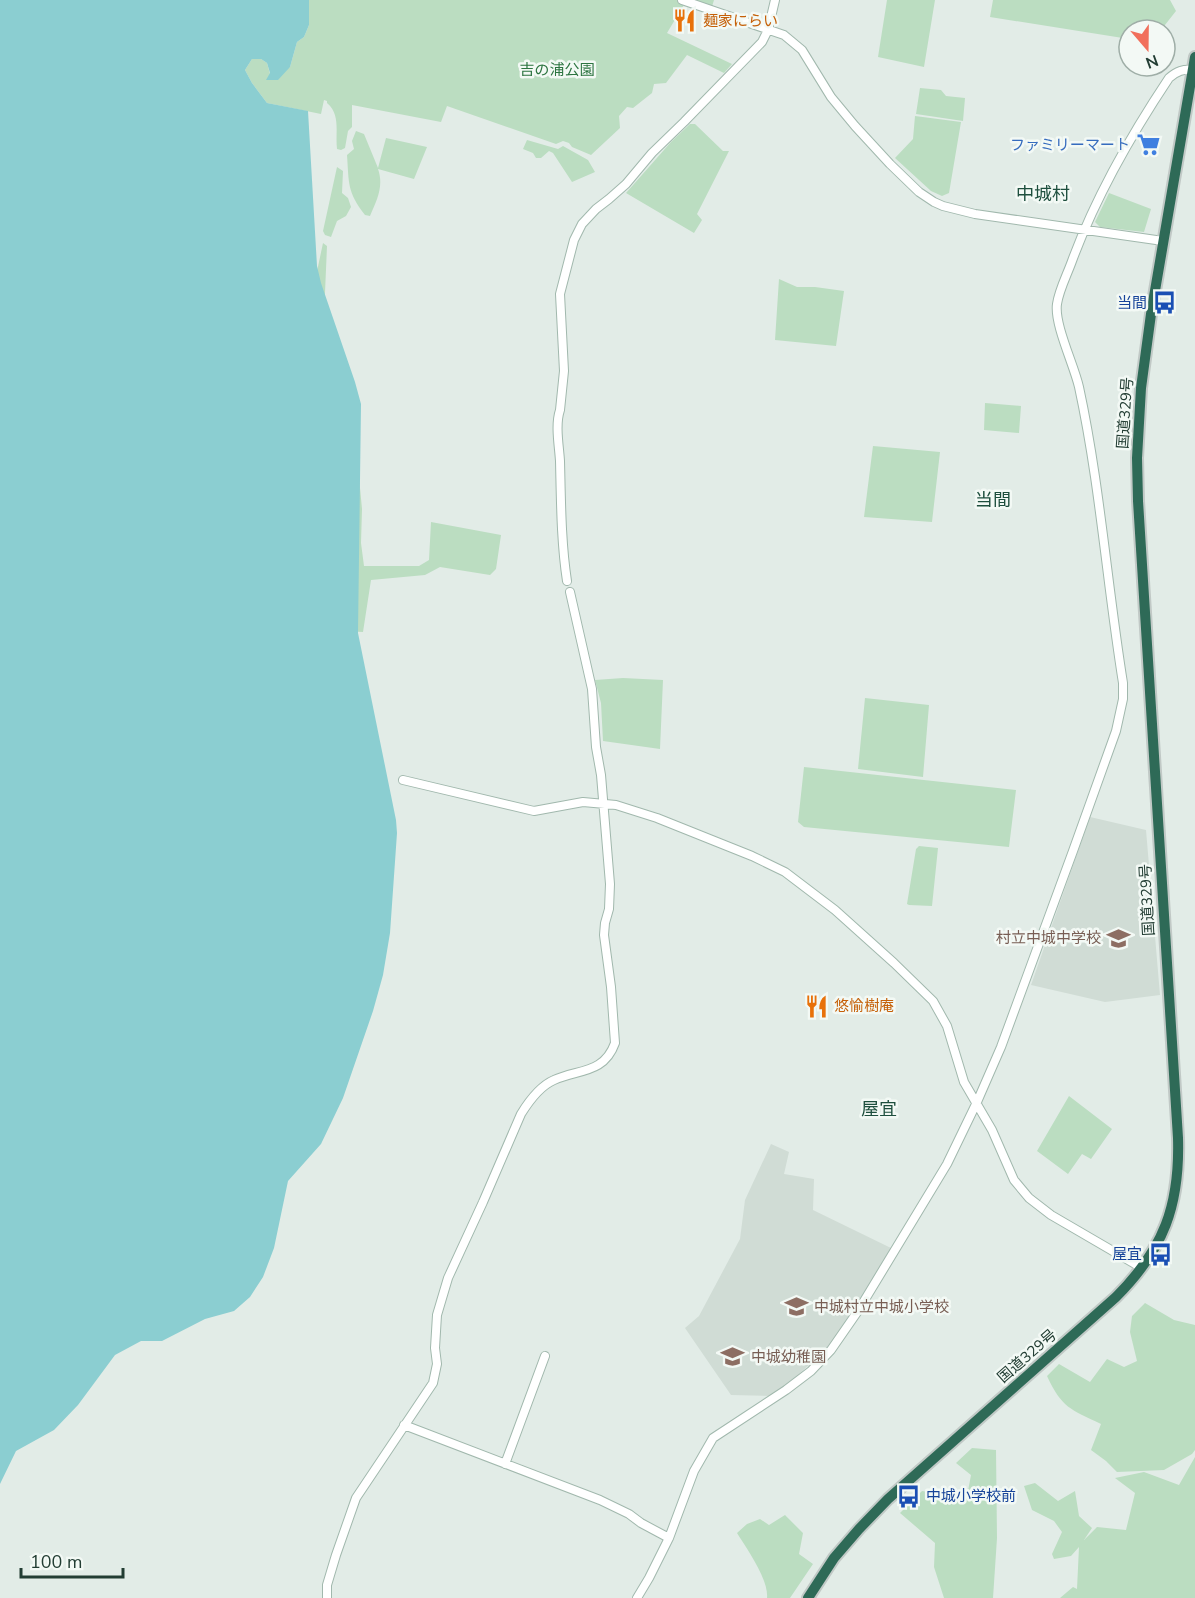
<svg xmlns="http://www.w3.org/2000/svg" width="1195" height="1598" font-family="'Nunito Sans','Noto Sans JP',sans-serif">
	<style>
		.built { fill: #d0dcd5 }
		.green { fill: #bbddc1 }
		.water { fill: #8bced1 }
		.lines { fill: none; stroke-linecap: round; stroke-linejoin: round }
		.secondary-casing { stroke: #a1b8ad; stroke-width: 10 }
		.highway-casing { stroke: #c1c9c6; stroke-width: 14 }
		.secondary { stroke: #fff; stroke-width: 8 }
		.highway { stroke: #2e6a57; stroke-width: 10 }
		.labels { text-anchor: middle; stroke-width: 5; stroke-linejoin: round; paint-order: stroke }
		.food-label { font-size: 15px; fill: #c56008; stroke: #f3f9f5; text-anchor: start }
		.park-label { font-size: 15px; fill: #2c7440; stroke: #f3f9f5 }
		.shop-label { font-size: 15px; fill: #366cbe; stroke: #f3f9f5; text-anchor: end }
		.transit-label { font-size: 15px; fill: #164399; stroke: #f3f9f5; text-anchor: end }
		.street-label { font-size: 15px; fill: #223d33; stroke: #f3f9f5 }
		.education-label { font-size: 15px; fill: #785e54; stroke: #f3f9f5; text-anchor: start }
		.quarter-label { font-size: 18px; fill: #1e4f3e; stroke: #f3f9f5 }
	</style>
	<rect width="100%" height="100%" fill="#e2ece7"/>
	<!-- built -->
	<path class="built" d="M1090,817L1146,830L1160,995L1105,1002L1031,985Z
		M771,1144L789,1152L784,1174L814,1179L813,1210L891,1248L847,1321L826,1349L810,1364L787,1385L771,1396L731,1395L685,1328L699,1316L740,1239L745,1200Z"/>
	<!-- green -->
	<path class="green" d="M309,0H714L711,10L685,3L667,33L732,64L724,73L687,55L666,83L654,84L652,93L633,108L627,107L619,116L620,128L591,155L572,147L569,143L563,141L556,144L447,106L441,122L352,105V127L348,131L345,148L341,150L337,149C335,132 341,115 327,103V101L324,100L321,114L267,103L252,83L245,70L252,59H261L267,63L270,74L290,67L297,42L304,37L309,25Z
		M887,0H935L924,67L878,57Z
		M993,0H1170L1176,11L1161,30H1129V39L990,17Z
		M920,88L941,90L946,96L965,98L963,121L916,114Z
		M915,116L961,122L949,193L942,196L931,191L895,158L913,139Z
		M690,124H695L723,151H729L697,214L702,220L694,233L626,193L671,142Z
		M356,131L364,134L378,168L386,138L427,147L414,179L378,169C384,186 377,200 370,216L365,215C347,192 349,183 347,155L354,149L352,141Z
		M527,140L558,149L563,146L588,160L595,172L572,182L553,153L549,151L541,158H536L533,153L523,149Z
		M337,167L343,171L342,193L348,198L351,207L346,216L337,221L331,237L325,235L323,231Z
		M1109,193L1151,209L1144,232L1100,227L1095,222Z
		M323,243L327,246L324,316L356,446L362,509L361,543L364,566H419L429,560L431,522L501,535L496,569L490,575L440,567L425,575L371,580L363,632L343,631L312,295Z
		M779,279L797,287H815L844,291L836,346L775,340Z
		M985,403L1021,406L1019,433L984,430Z
		M873,446L940,452L932,522L864,517Z
		M623,678L663,680L660,749L603,741L601,703L595,680Z
		M865,698L929,705L923,777L858,769Z
		M804,767L1016,790L1009,847L804,827L798,822Z
		M919,846L938,848L932,906L909,905L907,904L916,849Z
		M1069,1096L1112,1129L1091,1159L1082,1154L1068,1174L1037,1151Z
		M1145,1303L1174,1320L1195,1325V1450L1192,1454L1164,1470L1117,1472L1106,1461L1091,1450L1101,1424C1070,1409 1062,1408 1047,1376L1059,1364L1090,1382L1107,1359L1124,1367L1137,1361L1130,1332L1132,1316Z
		M972,1448L996,1450L997,1538L993,1598H944L934,1567L935,1543L900,1513L922,1491L941,1494L968,1491L971,1475L956,1463Z
		M1195,1457V1598H1060L1073,1587L1077,1589L1079,1547L1071,1556L1054,1559L1052,1554L1062,1532L1054,1521L1032,1510L1024,1486L1035,1483L1058,1501L1075,1491L1079,1516L1092,1528L1084,1540L1097,1527L1126,1530L1135,1493L1115,1478L1144,1472L1179,1485Z
		M785,1515L803,1533L799,1554L813,1564L790,1598H767C769,1580 747,1549 737,1533L747,1524L760,1519L769,1525Z"/>
	<!-- water -->
	<path class="water" d="M0,0H309V25L304,37L297,42L290,67L278,80H266L270,73L267,63L261,59H252L245,70L252,83L267,103L308,111L317,266L321,283L355,382L361,404L358,633L396,820L397,833L390,933L383,975L373,1011L343,1098L321,1144L288,1181L274,1248L263,1277L250,1297L234,1311L205,1319L162,1341H141L115,1355L78,1405L54,1430L16,1451L0,1484Z"/>
	<g class="lines">
		<defs>
			<path id="secondary" d="M682,0L784,35L802,50L831,97L855,126L890,164L919,192L934,202L943,206L975,214L1163,241
				M567,581C561,542 561,500 560,461C559,445 555,425 560,410L564,371L560,294L574,240L582,224L596,209L609,199L626,184L652,153L684,122L762,42L768,30L775,0
				M403,780L534,811L583,802L616,805L657,818L752,856L785,872L835,910L894,963L933,1001L947,1026L964,1082L992,1130L1014,1180L1029,1198L1051,1215L1142,1268
				M404,1425L600,1500L629,1514L641,1523L669,1538
				M505,1464L545,1356
				M327,1598V1585L336,1555L356,1498L433,1383L437,1364L435,1348L437,1315L448,1278L483,1202L521,1114C529,1101 540,1086 554,1080C578,1069 604,1074 615,1043L611,987L604,935L605,923L609,909L610,884L601,775L596,747L592,689L570,592
				M637,1598L649,1578L669,1538L694,1471L713,1438L786,1390L811,1371L831,1350L858,1311L947,1164L977,1102L1001,1047L1073,851L1116,731L1123,699V683C1107,584 1100,484 1079,387C1074,365 1054,324 1057,304C1059,290 1067,275 1072,261C1096,196 1131,135 1169,78C1177,71 1183,69 1193,70"/>
			<path id="highway" d="M808,1598L834,1558L859,1529L888,1499L1116,1297C1164,1249 1180,1205 1178,1138L1138,501L1137,458L1141,388L1151,314L1195,57"/>
		</defs>
		<!-- secondary casing -->
		<use href="#secondary" class="secondary-casing"/>
		<!-- highway casing -->
		<use href="#highway" class="highway-casing"/>
		<!-- secondary -->
		<use href="#secondary" class="secondary"/>
		<!-- highway -->
		<use href="#highway" class="highway"/>
	</g>
	<!-- icons -->
	<defs>
		<symbol id="restaurant-bare" viewBox="-9 -9 18 18"><path d="M-5-6h1v4h1v-4h1v4h1v-4h1v5L-1.5 .5V6h-2V.5L-5-1ZM5-6V6H3V1.5H1.5Q1.5-4 5-6Z" fill="#e8710a" stroke="#f3f9f5" stroke-width="2.5" paint-order="stroke"/></symbol>
		<symbol id="supermarket-bare" viewBox="-9 -9 18 18"><path d="M-6-5.5h2.5l.6 2H6L4.5 2H-2.5L-4.4-4H-6ZM-1.5 3.2a1.3 1.3 0 1 0 .1 0ZM3 3.2a1.3 1.3 0 1 0 .1 0Z" fill="#3f7fe0" stroke="#f3f9f5" stroke-width="2.5" paint-order="stroke"/></symbol>
		<symbol id="bus-bare" viewBox="-9 -9 18 18"><path d="M-5-6H5V4H4V6H2V4H-2V6H-4V4H-5ZM-3.5-4V0h7V-4ZM-3.5 1.2v1.5H-2V1.2ZM2 1.2v1.5H3.5V1.2Z" fill="#1a4fb4" stroke="#f3f9f5" stroke-width="2.5" paint-order="stroke"/></symbol>
		<symbol id="school-bare" viewBox="-9 -9 18 18"><path d="M0-5L7-2L0 1L-7-2ZM-4 1L0 2.5L4 1V4Q0 6-4 4Z" fill="#8d6e63" stroke="#f3f9f5" stroke-width="2.5" paint-order="stroke"/></symbol>
	</defs>
	<g fill-rule="evenodd">
		<use href="#restaurant-bare" x="668" y="4" width="33" height="33"/>
		<use href="#supermarket-bare" x="1132" y="128" width="33" height="33"/>
		<use href="#bus-bare" x="1148" y="286" width="33" height="33"/>
		<use href="#school-bare" x="1102" y="922" width="33" height="33"/>
		<use href="#restaurant-bare" x="800" y="990" width="33" height="33"/>
		<use href="#bus-bare" x="1144" y="1238" width="33" height="33"/>
		<use href="#school-bare" x="780" y="1290" width="33" height="33"/>
		<use href="#school-bare" x="716" y="1340" width="33" height="33"/>
		<use href="#bus-bare" x="892" y="1480" width="33" height="33"/>
	</g>
	<g class="labels">
		<!-- food labels -->
		<g class="food-label">
			<text x="703" y="26">麺家にらい</text>
			<text x="834" y="1011">悠愉樹庵</text>
		</g>
		<!-- park labels -->
		<g class="park-label">
			<text x="557" y="75">吉の浦公園</text>
		</g>
		<!-- shop labels -->
		<g class="shop-label">
			<text x="1130" y="150">ファミリーマート</text>
		</g>
		<!-- transit labels -->
		<g class="transit-label">
			<text x="1147" y="308">当間</text>
			<text x="1142" y="1259">屋宜</text>
			<text x="926" y="1501" text-anchor="start">中城小学校前</text>
		</g>
		<!-- street labels -->
		<g class="street-label">
			<text transform="translate(1125 413) rotate(-86)" y="5">国道329号</text>
			<text transform="translate(1147 900) rotate(-93)" y="5">国道329号</text>
			<text transform="translate(1027 1356) rotate(-41)" y="5">国道329号</text>
		</g>
		<!-- education labels -->
		<g class="education-label">
			<text x="1101" y="943" text-anchor="end">村立中城中学校</text>
			<text x="814" y="1312">中城村立中城小学校</text>
			<text x="751" y="1362">中城幼稚園</text>
		</g>
		<!-- quarter labels -->
		<g class="quarter-label">
			<text x="1043" y="200">中城村</text>
			<text x="993" y="506">当間</text>
			<text x="879" y="1115">屋宜</text>
		</g>
	</g>
	<!-- north arrow -->
	<g transform="translate(1147 48) rotate(160)"><circle r="28" fill="#f3f9f5" stroke="#9faea7" stroke-width="1.5"/>
	<path d="M0-4.5L10 22L0 15L-10 22Z" fill="#f16f5b"/>
	<text y="-9" font-size="16" font-weight="bold" text-anchor="middle" fill="#223d33">N</text>
	</g>
	<!-- scale -->
	<path d="M21 1568v9h102v-9" fill="none" stroke="#223d33" stroke-width="3"/>
	<text x="30" y="1568" font-size="18" fill="#223d33" stroke="#f3f9f5" stroke-width="4.5" paint-order="stroke">100 m</text>
</svg>
